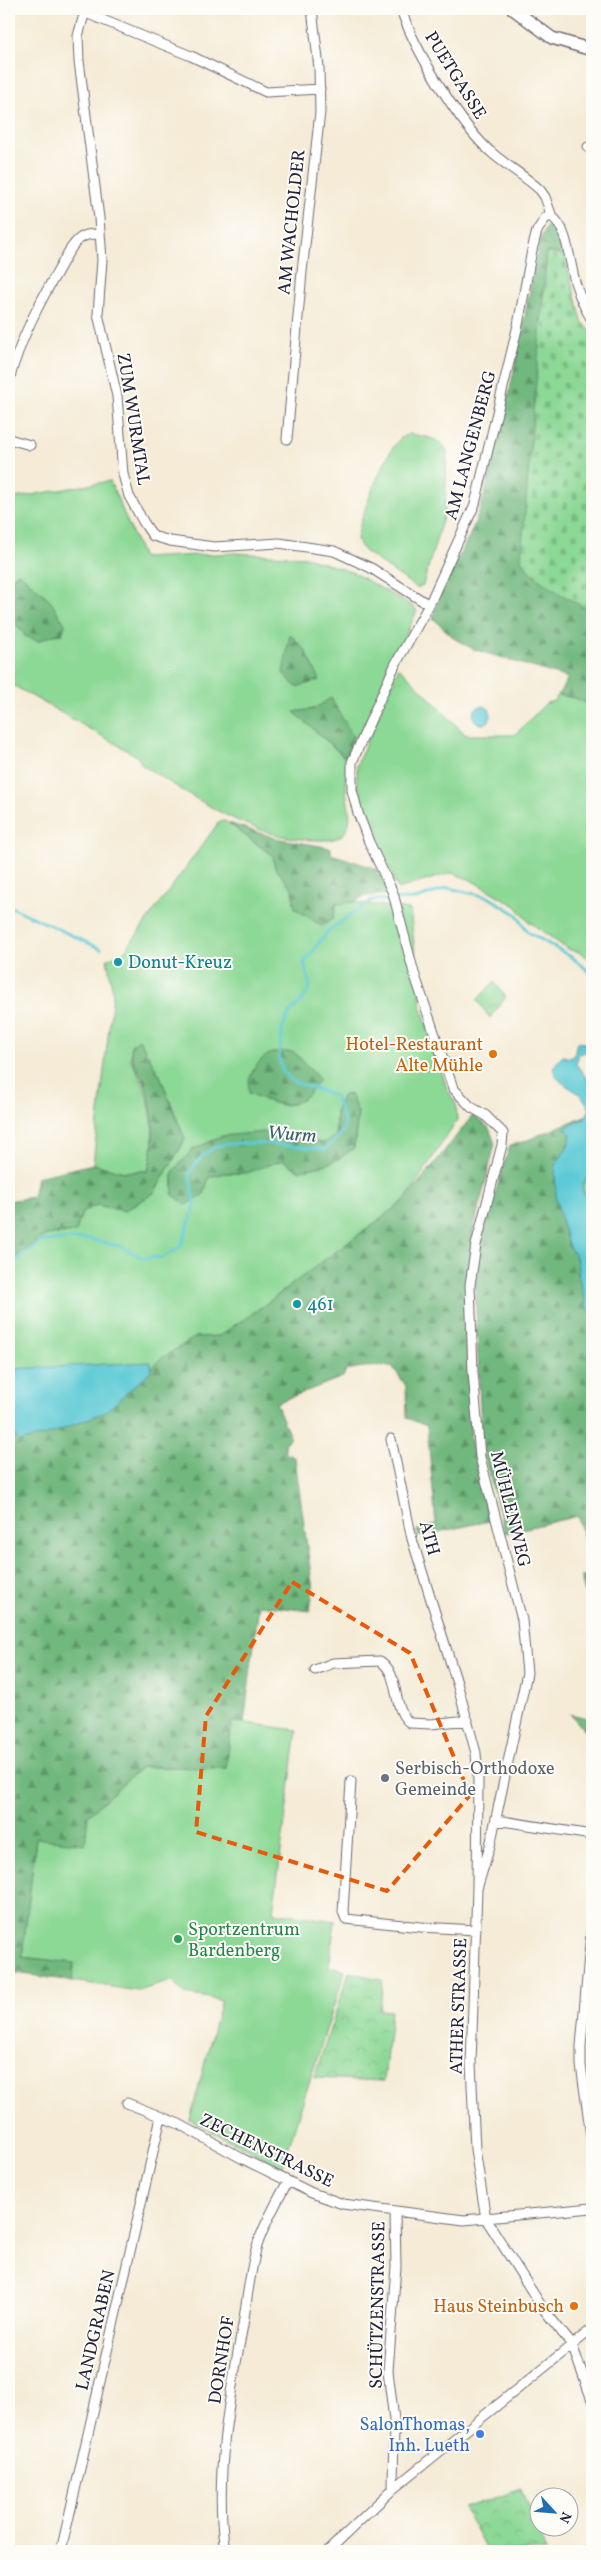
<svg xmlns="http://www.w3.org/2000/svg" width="601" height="2560" font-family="Vollkorn,serif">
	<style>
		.grass { fill: #8cd895; stroke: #577d68; fill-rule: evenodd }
		.forest { fill: url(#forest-firs); stroke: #4a6d5c }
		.wetland { fill: url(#wetland-marsh); stroke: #577d68 }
		.cemetery { fill: url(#cemetery-stones); stroke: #577d68 }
		.park { fill: url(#park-crowns); stroke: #577d68 }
		.water { fill: #5dcad5; stroke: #407688 }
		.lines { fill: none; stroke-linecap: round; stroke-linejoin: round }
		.stream { stroke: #5dcad5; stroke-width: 3 }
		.minor-casing { stroke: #6c6871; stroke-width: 11 }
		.tertiary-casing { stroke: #6c6871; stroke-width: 14 }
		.minor { stroke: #fff; stroke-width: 9 }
		.tertiary { stroke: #fff; stroke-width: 11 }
		.marked { fill: none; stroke: #e8590c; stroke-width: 4; stroke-dasharray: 10 6; stroke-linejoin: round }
		.culture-dot { fill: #0f9aa8; stroke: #fdfcf7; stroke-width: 2 }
		.food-dot { fill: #e8710a; stroke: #fdfcf7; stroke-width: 2 }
		.worship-dot { fill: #6b7280; stroke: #fdfcf7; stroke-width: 2 }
		.leisure-dot { fill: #2e9e5b; stroke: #fdfcf7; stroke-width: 2 }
		.shop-dot { fill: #3f7fe0; stroke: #fdfcf7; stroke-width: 2 }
		.labels { text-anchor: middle; stroke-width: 4; stroke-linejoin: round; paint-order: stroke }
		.street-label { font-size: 18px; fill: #22223b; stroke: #fdfcf7 }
		.culture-label { font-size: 18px; fill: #0d838f; stroke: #fdfcf7; text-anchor: start }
		.food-label { font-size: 18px; fill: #c56008; stroke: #fdfcf7; text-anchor: end }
		.worship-label { font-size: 18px; fill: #5b616d; stroke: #fdfcf7; text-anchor: start }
		.leisure-label { font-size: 18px; fill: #27864d; stroke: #fdfcf7; text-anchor: start }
		.shop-label { font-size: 18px; fill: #366cbe; stroke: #fdfcf7; text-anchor: end }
		.water-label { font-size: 19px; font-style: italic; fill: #375d71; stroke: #fdfcf7 }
	</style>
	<defs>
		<pattern id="forest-firs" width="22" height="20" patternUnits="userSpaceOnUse" patternTransform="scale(1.25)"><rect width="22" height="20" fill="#71b87e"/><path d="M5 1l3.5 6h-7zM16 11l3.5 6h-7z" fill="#5c9568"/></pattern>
		<pattern id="wetland-marsh" width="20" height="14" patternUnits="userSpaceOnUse" patternTransform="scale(1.25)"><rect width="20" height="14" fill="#8cd895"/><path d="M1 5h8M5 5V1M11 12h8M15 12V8" fill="none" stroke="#78b981"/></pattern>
		<pattern id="cemetery-stones" width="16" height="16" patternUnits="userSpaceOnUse" patternTransform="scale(1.25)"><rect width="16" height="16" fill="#8cd895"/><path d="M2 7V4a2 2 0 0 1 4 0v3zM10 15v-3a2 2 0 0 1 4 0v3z" fill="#78b981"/></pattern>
		<pattern id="park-crowns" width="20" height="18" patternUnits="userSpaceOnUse" patternTransform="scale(1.25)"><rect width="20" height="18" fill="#8cd895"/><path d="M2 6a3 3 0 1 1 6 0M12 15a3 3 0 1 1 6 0" fill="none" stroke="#78b981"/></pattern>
	</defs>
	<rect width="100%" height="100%" fill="#fdfcf7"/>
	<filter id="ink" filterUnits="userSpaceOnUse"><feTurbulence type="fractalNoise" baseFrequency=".02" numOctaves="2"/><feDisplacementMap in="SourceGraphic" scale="10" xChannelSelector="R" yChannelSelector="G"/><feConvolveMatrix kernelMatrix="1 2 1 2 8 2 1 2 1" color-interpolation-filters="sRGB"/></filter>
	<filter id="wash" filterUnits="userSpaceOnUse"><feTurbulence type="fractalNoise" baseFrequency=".0096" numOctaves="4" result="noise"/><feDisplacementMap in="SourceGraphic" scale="20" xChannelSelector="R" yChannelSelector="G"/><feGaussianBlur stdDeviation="1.12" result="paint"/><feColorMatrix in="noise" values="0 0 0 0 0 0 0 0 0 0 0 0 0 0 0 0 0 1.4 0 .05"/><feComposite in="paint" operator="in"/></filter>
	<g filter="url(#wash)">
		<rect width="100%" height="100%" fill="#f5ebd6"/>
		<!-- grass -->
		<path class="grass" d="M411,434C424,437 442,438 447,452L445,510L423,585L417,588L364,551L357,540C359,519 384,457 398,441C401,437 405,435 411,434Z
			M110,481L143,558L235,553L306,557L354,573L414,607L417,611L347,761C347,769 345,779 346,787C346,803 355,818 345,832C339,840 329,840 320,840C254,841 196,798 142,765L137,756L9,683V614L38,641L53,635L62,634L65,625L19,573L9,578V499ZM314,709L344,757L295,712Z
			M399,667L466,735H515L546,703L554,701L558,695L574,698L592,705V960L579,952L567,949L527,920L516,906L469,879L451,873L398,889L363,807L357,786V764Z
			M225,821L273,856L275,868L292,888L295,908L324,925L333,918L337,903L355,902L410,910L422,1009L447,1089L456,1104L457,1120L405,1200L263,1306L219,1336L196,1337L121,1395L65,1426L12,1436L9,1435V1262L46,1235L76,1232L82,1212L96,1205L124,1211L154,1193L185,1140L160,1076L139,1040L130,1058C151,1094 159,1131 148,1171L124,1172L93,1164L113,994L107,959L124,952L219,822ZM294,1052L319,1079L294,1104L281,1105L264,1100ZM336,1109L358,1112L354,1148C337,1162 320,1168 298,1170L283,1160L246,1173H225L209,1177L173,1195V1172L192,1150L299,1138L322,1143L336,1137Z
			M232,1721L297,1730L273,1912L335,1921L329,1967L345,1971L282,2167L190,2120L221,2000L185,1994L172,1981L138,1991L72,1981L73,1963L22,1957L36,1838L88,1815L141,1767L226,1768Z"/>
		<!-- forest -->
		<path class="forest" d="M549,221C560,227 561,244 564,255L547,252L548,585L592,612V705L574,698L558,695L568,678L473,649L455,639L433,618C443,577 471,543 482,503C507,417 522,327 540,240Z
			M19,573L49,599L65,624L62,634L53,635L38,641L25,636L9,614V578Z
			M290,634L305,650L320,680L296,687L283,673Z
			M331,698L353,737L345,757L294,712L314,709Z
			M229,823L275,838L331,848V854L377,869L391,894L364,896L355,902L345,903L344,905L337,903L333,918L321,926L295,908L292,888L275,868L273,856Z
			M139,1039L160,1076L185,1139L154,1193L124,1211L97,1205L82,1212L76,1232L46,1235L9,1262V1201L33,1197L37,1177L93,1164L124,1172L148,1171C156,1142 155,1108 143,1080C136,1065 130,1063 131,1045Z
			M294,1052L319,1079C299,1113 282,1108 249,1093C246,1079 256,1060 270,1054C276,1051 288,1052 294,1052Z
			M350,1094L358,1112L354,1148C337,1162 320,1168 298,1170L283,1160L246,1173H225L209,1177L204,1194L187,1205L173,1195V1172L192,1150L222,1136L263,1132L322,1143L336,1137V1109L343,1095Z
			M473,1115L489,1128L495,1144L474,1227L465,1299L471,1442L489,1521L419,1536L417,1530L436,1524L427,1426L407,1418L406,1386L392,1366L363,1367L346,1370L343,1377L276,1403L290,1437L285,1443V1453L295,1458L313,1590L310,1611L259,1605L244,1723L232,1722L226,1768L141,1767L88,1815L85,1844L36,1838L22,1957L74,1963L72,1981L9,1972V1435L12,1436L65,1426L121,1395L163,1357L196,1337L219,1336L263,1306L405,1200Z
			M587,1115L585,1118L573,1123L569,1146L555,1165L569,1247L576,1257L579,1278L587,1307L592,1314V1574L578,1516L505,1533L484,1455L481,1431L475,1282L486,1224L510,1145L523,1142Z
			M592,1575V1624L581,1577Z
			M570,1714L592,1719V1739Z"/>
		<!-- wetland -->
		<path class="wetland" d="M592,1168V1198L584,1194L582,1187Z"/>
		<!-- cemetery -->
		<path class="cemetery" d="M547,252L564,255L582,321L592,333V612C571,599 531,581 521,559Z"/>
		<!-- park -->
		<path class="park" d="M494,982L506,997L490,1018L477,1000Z
			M349,1972L383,1980L380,2010L391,2011L384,2081L314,2078Z
			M522,2489L546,2551H487L464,2508Z"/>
		<!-- water -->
		<path class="water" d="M473 715a9 9 0 1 1 18 0a9 9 0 1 1-18 0Z
			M577,1042L592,1044V1057L585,1052L579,1054L576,1064L592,1085V1168L582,1187L584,1194L592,1198V1314L587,1307L579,1278L576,1257L569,1247L561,1220L556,1197L555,1165C562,1155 570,1147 571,1134L565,1128L585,1118L590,1109C587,1104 583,1097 578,1093C565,1084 541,1074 563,1056L570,1058L574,1055Z
			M151,1362V1371L105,1412L50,1434L19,1442L9,1425V1369Z"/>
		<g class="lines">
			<!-- stream -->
			<path class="stream" d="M9,906L101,949
				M9,1267L42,1241L88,1239L119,1246L143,1258L164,1257L181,1246L195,1206L189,1173C196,1164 202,1154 213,1148C233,1138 301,1147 325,1149C353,1125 345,1127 335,1096L292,1081L282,1070L279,1058L283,1026L289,1014L306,995L310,986L304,963L328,931L372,900L416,899L448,888L488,897L516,914L528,932L573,958L592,974"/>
		</g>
	</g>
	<g filter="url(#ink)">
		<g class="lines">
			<defs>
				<path id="minor" d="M76,9L191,56L266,92L320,89
					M401,9C413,47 461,127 492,153C507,166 525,176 540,190L545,197L552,217
					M85,11L78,36L79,61L99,218L102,260L98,314L117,396L123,474L129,496L144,523L153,536L170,541L214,547L279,543L334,551L371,568L429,605
					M588,147L592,151
					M9,380C20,340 38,305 59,269C64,260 70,247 78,240C84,234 92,234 100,234
					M9,439L30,445
					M287,439L302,272L320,112L319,68L312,9
					M391,1439L412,1539L457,1683L476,1753L478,1780L477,1889L471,2063L475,2149L486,2219L542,2307L572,2345L592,2400
					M315,1670L333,1663L380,1661C401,1674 391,1709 410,1723L431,1724L468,1720
					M351,1781L343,1912L346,1919L421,1927L476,1930
					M496,1820L592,1835
					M477,1889L490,1846L527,1673L522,1620L480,1457L473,1372L470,1285L476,1245L502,1145L503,1133L485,1115L471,1107L453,1088L414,973L393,893L369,842L358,813L352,790V762L395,665L429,605L475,504L518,325L532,250L537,231L546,217H552C568,226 570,268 576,285C580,298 585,309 592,320
					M592,1921L581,2046V2065L592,2143
					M127,2103L179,2124L243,2159L312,2193L343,2204L464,2220L592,2208
					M393,2489L394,2420L388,2371L396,2267L395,2212
					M61,2551L161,2117
					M225,2551C214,2476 229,2399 243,2325C247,2299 250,2271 257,2246C264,2224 277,2202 288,2181
					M328,2551L393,2489L592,2329"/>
				<path id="tertiary" d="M513,9L552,38L592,50"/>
			</defs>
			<!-- minor casing -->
			<use href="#minor" class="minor-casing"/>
			<!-- tertiary casing -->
			<use href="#tertiary" class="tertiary-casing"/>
			<!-- minor -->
			<use href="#minor" class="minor"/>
			<!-- tertiary -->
			<use href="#tertiary" class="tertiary"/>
		</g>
	</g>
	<!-- marked area -->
	<path class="marked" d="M292,1582L410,1653L470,1795L387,1891L196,1832L206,1716Z"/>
	<!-- markers -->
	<g class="culture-dot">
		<circle cx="118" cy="962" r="5"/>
		<circle cx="297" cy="1304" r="5"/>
	</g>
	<g class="food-dot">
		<circle cx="493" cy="1054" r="5"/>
		<circle cx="574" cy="2306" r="5"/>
	</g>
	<circle class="worship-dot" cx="385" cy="1778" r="5"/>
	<circle class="leisure-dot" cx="178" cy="1939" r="5"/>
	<circle class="shop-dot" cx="480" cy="2434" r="5"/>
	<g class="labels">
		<!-- street labels -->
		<g class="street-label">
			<text transform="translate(456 75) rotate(58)" y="6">PUETGASSE</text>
			<text transform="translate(291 222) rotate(-84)" y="6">AM WACHOLDER</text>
			<text transform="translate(134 419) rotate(81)" y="6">ZUM WURMTAL</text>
			<text transform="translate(470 445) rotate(-75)" y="6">AM LANGENBERG</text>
			<text transform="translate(511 1509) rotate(76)" y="6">MÜHLENWEG</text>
			<text transform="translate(430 1538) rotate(74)" y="6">ATH</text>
			<text transform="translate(458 2006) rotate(-88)" y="6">ATHER STRASSE</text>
			<text transform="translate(267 2150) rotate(26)" y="6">ZECHENSTRASSE</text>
			<text transform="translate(377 2305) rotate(-89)" y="6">SCHÜTZENSTRASSE</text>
			<text transform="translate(95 2330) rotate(-77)" y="6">LANDGRABEN</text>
			<text transform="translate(221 2360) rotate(-81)" y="6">DORNHOF</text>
		</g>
		<!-- culture labels -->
		<g class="culture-label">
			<text x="128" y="968">Donut-Kreuz</text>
			<text x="307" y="1310">461</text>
		</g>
		<!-- food labels -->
		<g class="food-label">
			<text x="483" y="1050">Hotel-Restaurant<tspan x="483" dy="21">Alte Mühle</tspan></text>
			<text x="564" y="2312">Haus Steinbusch</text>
		</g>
		<!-- worship labels -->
		<g class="worship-label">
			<text x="395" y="1774">Serbisch-Orthodoxe<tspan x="395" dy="21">Gemeinde</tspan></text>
		</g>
		<!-- leisure labels -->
		<g class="leisure-label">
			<text x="188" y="1935">Sportzentrum<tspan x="188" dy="21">Bardenberg</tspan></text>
		</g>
		<!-- shop labels -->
		<g class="shop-label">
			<text x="470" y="2430">SalonThomas,<tspan x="470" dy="21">Inh. Lueth</tspan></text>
		</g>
		<!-- water labels -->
		<g class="water-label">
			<text transform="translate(292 1133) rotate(4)" y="7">Wurm</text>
		</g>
	</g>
	<!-- margin -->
	<rect width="601" height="2560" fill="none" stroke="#fdfcf7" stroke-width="30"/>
	<!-- north arrow -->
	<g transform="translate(554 2512) rotate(116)"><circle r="24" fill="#fdfcf7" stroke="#a5a5ac"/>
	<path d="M0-4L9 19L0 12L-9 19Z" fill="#1f6fb2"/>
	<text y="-8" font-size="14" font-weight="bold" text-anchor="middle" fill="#22223b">N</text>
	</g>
</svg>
